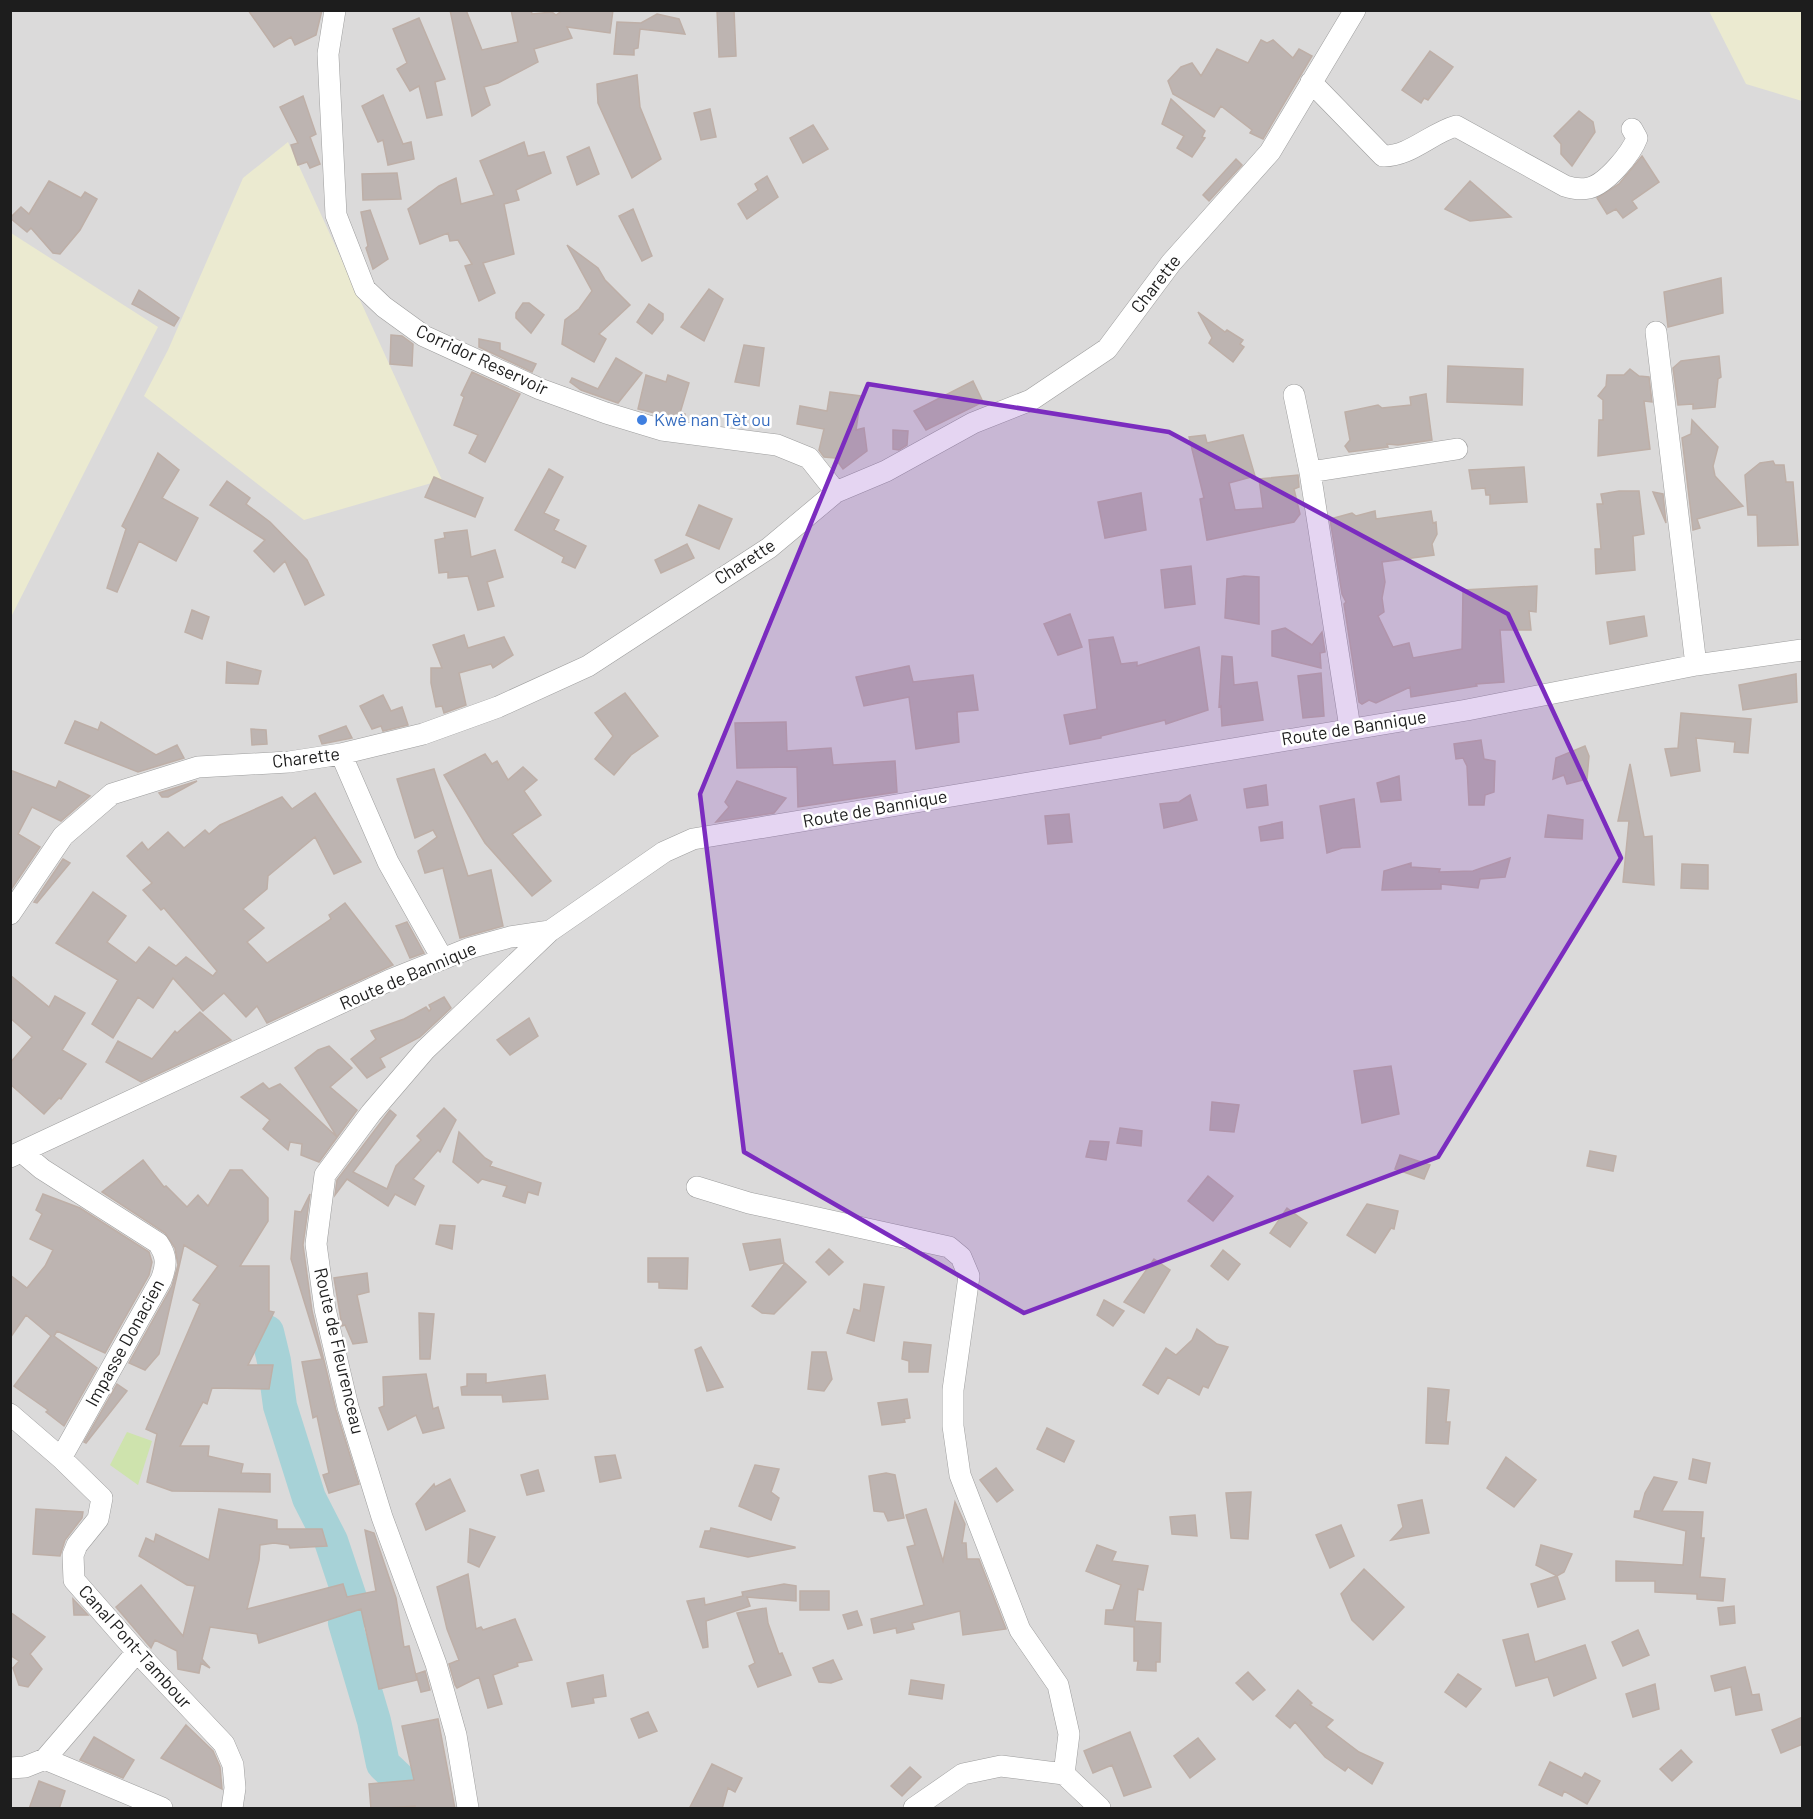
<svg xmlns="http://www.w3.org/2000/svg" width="1813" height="1819" font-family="Barlow,sans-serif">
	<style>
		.residential { fill: #dbdada }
		.farmland { fill: #ebead0 }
		.grass { fill: #cee3ad }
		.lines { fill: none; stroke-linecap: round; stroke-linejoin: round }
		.river { stroke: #a7d2d7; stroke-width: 34 }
		.building { fill: #bdb4b1; stroke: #beafa7; stroke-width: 1.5 }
		.minor-casing { stroke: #9e9e9e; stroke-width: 22 }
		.minor { stroke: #fff; stroke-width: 21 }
		.marked { fill: #7b2cbf; fill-opacity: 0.2; stroke: #7b2cbf; stroke-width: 4.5; stroke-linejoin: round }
		.shop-dot { fill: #3f7fe0; stroke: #fff; stroke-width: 2 }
		.labels { text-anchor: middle; stroke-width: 5; stroke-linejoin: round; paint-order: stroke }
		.street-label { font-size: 18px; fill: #1d1d1d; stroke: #fff }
		.shop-label { font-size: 18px; fill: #366cbe; stroke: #fff; text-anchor: start }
	</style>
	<rect width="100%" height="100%" fill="#ede9e4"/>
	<!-- residential -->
	<path class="residential" d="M11,11H1802V1808H11Z"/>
	<!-- farmland -->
	<path class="farmland" d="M1709,11H1802V101L1746,84Z
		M288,142L442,480L304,520L144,396L168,350L243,178Z
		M11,233L158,327L11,617Z"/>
	<!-- grass -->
	<path class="grass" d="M127,1432L152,1441L138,1485L110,1465Z"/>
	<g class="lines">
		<!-- river -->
		<path class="river" d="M267,1332L274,1361L280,1406L309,1498L331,1541L355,1613L345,1623L374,1721L383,1764L401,1781V1808"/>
	</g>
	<!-- building -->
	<path class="building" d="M248,10H322L316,35L295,45L291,37L274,47Z
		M450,10H466L482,50L518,42L511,10H531L532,14L552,12L556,15L563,10H613L610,33L567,27L572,38L534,49L538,62L498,83L484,87L490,105L472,116Z
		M717,10H734L736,56L719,57Z
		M657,14L679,19L685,34L640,29L638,48L634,49V55L614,54L617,22L641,23Z
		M419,18L445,79L435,82L442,115L427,118L419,86L410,91L397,69L407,63L393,29Z
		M1261,40L1267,43L1273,40L1293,58L1299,49L1312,56L1263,139L1250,133L1252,130L1221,106L1214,117L1173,94L1168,81L1181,67L1192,63L1201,76L1217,49L1248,63Z
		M1430,51L1453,67L1428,100L1424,98L1421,103L1402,90Z
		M637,75L640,107L661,159L632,178L598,103L597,84Z
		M383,95L403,144L411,142L414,159L388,165L383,140L378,142L362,106Z
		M303,96L316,134L310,137L320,164L310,168L307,162L298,165L291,145L298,143L280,107Z
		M1171,99L1205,131L1202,137L1205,138L1192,157L1177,148L1184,136L1162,124Z
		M710,109L716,137L701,140L694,113Z
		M1579,111L1593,122L1595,132L1572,166L1561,154V144L1554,136Z
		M813,125L828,149L803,163L790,138Z
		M524,142L528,156L544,152L551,173L516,190L519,200L504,204L514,254L483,263L495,293L479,301L465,266L472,264L458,240L450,241L448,233L420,244L408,209L439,186L456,178L461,204L494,195L480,161Z
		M589,147L599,174L577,185L567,157Z
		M1642,156L1659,182L1632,201L1637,208L1623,218L1616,209L1607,214L1597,198L1619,184Z
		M1236,159L1242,165L1209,201L1203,195Z
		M397,173L401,199L363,200L362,174Z
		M767,176L778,197L747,219L738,204L758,190L755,184Z
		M49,181L81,198L85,192L97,199L80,230L60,254L53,253L31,228L27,232L10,218L21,207L29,214Z
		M1470,181L1511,217L1470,221L1445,209Z
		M633,209L652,256L642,261L619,216Z
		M370,210L388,259L373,269L366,248L368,246L361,212Z
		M567,245L598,268L605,280L630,305L599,334L606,339L594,362L562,344L565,320L579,309L592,291Z
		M1721,278L1723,313L1668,327L1664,292Z
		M709,289L723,299L704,341L681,327Z
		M139,290L179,318L174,326L132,304Z
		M523,303H529L544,315L531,333L516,318V313Z
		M649,304L663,314V320L652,334L637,322Z
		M1198,312L1225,332L1227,330L1243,340L1240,344L1244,347L1233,362L1209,343L1212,338Z
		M391,335L402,336L413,344L412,366L390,364Z
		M479,339L500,343V350L536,364L532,372L479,347Z
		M744,345L764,348L759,386L735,382Z
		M1719,356L1721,377L1718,379L1715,407L1693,409V404L1678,405L1673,368L1681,361Z
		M616,358L642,373L618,403L581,390L570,382L572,378L598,389Z
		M1448,366L1523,369L1522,405L1447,402Z
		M1630,369L1639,376L1649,377L1652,402L1644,401L1650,449L1598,456L1599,420H1603V400L1598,396L1606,386L1607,375H1624Z
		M472,372L520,394L485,462L469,453L478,435L454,425L464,397L461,395Z
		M646,375L666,382L668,375L689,383L680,413L685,414L684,420L638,409Z
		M973,381L983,402L926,430L914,411Z
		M830,392L861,396L856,430L864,428L867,451L843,469L835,458L824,457L819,450L824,429L797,424L800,406L827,411Z
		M1426,394L1432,440L1398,445L1387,444L1388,447L1349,452L1345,446L1350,440L1345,412L1378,405L1382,408L1411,405L1410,397Z
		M1692,420L1718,447L1713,466L1715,476L1743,506L1697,519L1700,528L1693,530L1682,438L1691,434Z
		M893,430L908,431L907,445L899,450L893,449Z
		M1205,435L1207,443L1243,435L1255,476L1229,483L1235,510L1263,508L1259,479L1298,475L1299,487L1294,489L1300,514L1294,522L1207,540L1200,499L1204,498L1189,437Z
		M158,453L179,470L162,498L198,518L176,561L139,541L117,592L107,588L126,529L122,526Z
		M1773,461L1775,465H1784L1786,482H1793L1798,545L1758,546L1757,515H1748L1745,475L1760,463Z
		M1524,467L1527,502L1490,504V495H1486L1485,488L1472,489L1469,470Z
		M549,469L563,477L544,513L559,520L554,530L586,546L575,568L562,562L564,557L515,530Z
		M434,477L483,498L475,517L425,497Z
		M227,481L250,498L246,504L270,522L307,560L324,595L305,605L285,561L274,572L254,551L265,540L210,505Z
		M1619,491H1639L1644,534L1633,536L1635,570L1596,574L1595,549H1601L1597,504H1603L1601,494Z
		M1653,492L1663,494L1666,523Z
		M1141,493L1146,530L1105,538L1098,502Z
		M699,505L732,519L719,549L686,535Z
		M1375,511L1376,519L1431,511L1433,523L1436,522L1437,534L1432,544L1434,555L1382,562L1385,582L1382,598L1384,612L1378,616L1393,647L1409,643L1413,658L1462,649L1463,590L1537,586L1536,612L1529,611L1531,630H1500L1504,682L1476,684L1477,686L1411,697L1410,687L1376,703L1369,700L1362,704L1359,702L1344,604L1346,602L1342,594L1330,519L1352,513L1356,516Z
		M467,530L471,557L495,550L503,577L487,582L494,606L478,610L468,576L448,578V572L439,573L435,540L445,538L444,533Z
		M687,544L694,558L661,573L655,560Z
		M1191,566L1195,604L1165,608L1161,570Z
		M1244,576L1259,577V624L1225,618L1227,579Z
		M192,610L209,617L202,639L185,632Z
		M1070,614L1082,647L1058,655L1044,624Z
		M1644,616L1647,636L1610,644L1607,622Z
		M1285,628L1312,645L1322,632L1325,652L1320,653L1321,668L1272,656V631Z
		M464,635L468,648L504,637L513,655L493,668L491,664L459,673L466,705L444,713L442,706L436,707L431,683V668H442L433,645Z
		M1113,637L1121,664L1137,662V666L1199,647L1208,710L1166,724L1165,720L1101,736V738L1070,744L1064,715L1097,709L1089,640Z
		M1222,656L1232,657L1234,685L1257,682L1263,720L1222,726L1221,706L1219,707Z
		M227,662L261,671L258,684L226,683Z
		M909,666L913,682L973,675L978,710L957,712L959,742L916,749L909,697L864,706L856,677Z
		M1321,673L1324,716L1303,718L1298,676Z
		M1796,674L1797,702L1743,710L1739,685Z
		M625,693L658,736L631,755L614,775L595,759L613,736L595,713Z
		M383,695L391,711L402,707L408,725L383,731L381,726L372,729L360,706Z
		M1681,713L1751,719L1748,753L1734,752L1735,742L1696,738L1700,771L1671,776L1665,749L1678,748Z
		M75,721L98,730L101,722L156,755L177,745L184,758L138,772L65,743Z
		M786,722L787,751L831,748L833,765L895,761L897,792L798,807L797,767L737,768L735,723Z
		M346,726L352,738L322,744L319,736Z
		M251,729L266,730L267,744L252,745Z
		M1481,740L1484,759L1495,761L1494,792L1485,795L1484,805H1469L1467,766L1463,758L1456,759L1454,744Z
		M1585,746L1589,756L1587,779L1567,784L1564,775L1553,779L1556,758Z
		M485,754L492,764L497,761L508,780L523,767L537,780L524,791L541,815L512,834L551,881L532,896L485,843L444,775Z
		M1630,764L1644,837L1652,836L1654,885L1623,882L1629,821H1618Z
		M434,769L468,876L491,870L503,926L460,938L443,868L425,873L418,851L437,837L433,830L415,838L397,779Z
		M10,770L56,788L59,781L90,796L61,821L32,807L18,834L40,847L10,891Z
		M1399,776L1401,800L1381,802L1377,783Z
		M197,781L168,797H162L159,793Z
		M737,781L786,798L774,813L716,822L729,807L725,802Z
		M1266,785L1268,805L1247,808L1244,789Z
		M315,793L361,862L334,874L315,837L268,876L267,889L243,909L264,928L247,942L267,963L331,919L329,915L345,903L393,965L267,1023L257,1006L246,1017L224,993L203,1011L173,978L153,1008L138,997L113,1038L92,1024L118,980L56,943L93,892L126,916L107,942L136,963L149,947L176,966L186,957L213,976L217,971L164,908L161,910L143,890L152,883L127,856L142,842L148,850L168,832L184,848L205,830L209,834L220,825L282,797L292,809Z
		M1190,795L1197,820L1164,828L1160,804L1179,802Z
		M1354,799L1360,847L1342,848L1327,853L1320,806Z
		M1069,814L1072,842L1048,844L1045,816Z
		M1548,815L1583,820L1582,839L1545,837Z
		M1282,822L1283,838L1261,841L1259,827Z
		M1510,858L1505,877L1480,879L1478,888L1441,884V889L1382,890L1384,871L1411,863V867L1440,869L1439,872L1473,871Z
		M63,859L70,863L37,903L34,902Z
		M1682,864L1708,865V889L1681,888Z
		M407,922L424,953L410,958L396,926Z
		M10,975L49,1007L55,996L85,1013L62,1050L86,1064L61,1099L59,1098L44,1114L10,1084V1063L32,1037L10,1018Z
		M444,997L451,1008L420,1037L380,1058L385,1067L367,1078L351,1059L376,1039L371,1031L404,1019L426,1007L429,1011L431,1009L429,1005Z
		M200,1012L231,1040L141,1082L106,1062L118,1041L152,1059L175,1031L177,1033Z
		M529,1018L538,1036L510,1055L497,1040Z
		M329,1046L352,1068L330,1087L357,1110L319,1162L301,1155L302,1144L290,1142L288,1150L263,1129L270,1120L241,1097L263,1083L269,1089L280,1084L337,1137L295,1068L318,1050Z
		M1391,1066L1399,1114L1362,1123L1354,1071Z
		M1212,1102L1239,1105L1234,1132L1210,1130Z
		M444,1108L456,1120L440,1152L438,1150L413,1179L424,1186L415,1205L395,1194L388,1206L347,1179L335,1195L337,1180L390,1110L396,1115L353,1172L387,1189L396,1166L421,1140L417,1136Z
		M1120,1128L1142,1131L1141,1146L1117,1143Z
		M459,1132L485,1158L492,1162L490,1166L541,1183L538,1195L528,1192L525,1203L503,1196L507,1186L482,1179L478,1183L453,1162Z
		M1090,1141L1109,1142L1106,1160L1086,1157Z
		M1590,1151L1616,1156L1613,1171L1587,1166Z
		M1400,1155L1430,1165L1424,1179L1395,1169Z
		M143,1160L164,1187L166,1186L187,1207L198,1195L208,1206L230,1170H242L268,1198V1221L240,1266H269V1311L274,1312L248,1365H273L269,1389L212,1388L207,1404L203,1402L180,1446H209L208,1456L243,1464L241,1473L270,1474V1492L172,1491L147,1482L157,1434L146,1429L200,1304L193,1300L218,1266L184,1245L159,1354L145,1370L129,1363L172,1286L178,1265L175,1248L165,1233L102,1192Z
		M1208,1176L1233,1196L1213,1221L1188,1201Z
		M43,1194L80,1208L149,1252L152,1262L149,1275L105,1353L57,1331L54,1336L97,1368L64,1426L46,1412L48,1410L14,1386L51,1336L26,1315L10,1338V1275L27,1288L45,1266L53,1250L30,1239L42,1214L36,1210Z
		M310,1194L303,1245L312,1311L336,1410L359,1484L329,1493L323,1475L329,1473L317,1416L313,1418L302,1362L322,1359L291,1259L295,1211L301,1212Z
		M1367,1204L1398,1211L1394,1229L1391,1228L1375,1253L1347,1235Z
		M1287,1208L1307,1223L1290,1247L1270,1233Z
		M440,1225L455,1226L452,1249L436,1244Z
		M780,1239L784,1263L750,1270L743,1244Z
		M829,1249L843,1262L829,1275L816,1262Z
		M1223,1250L1240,1264L1228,1280L1211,1266Z
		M648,1258H688L687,1289L659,1288V1282H648Z
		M1154,1259L1170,1270L1144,1313L1124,1302Z
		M785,1263L806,1282L774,1314L762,1313L752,1306Z
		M367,1273L369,1292L357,1295L367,1342L353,1344L345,1325L342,1326L334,1278Z
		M864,1284L884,1287L874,1341L847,1333L854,1309L860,1311Z
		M1104,1300L1124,1311L1113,1326L1097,1315Z
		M419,1313L434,1314L430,1359H420Z
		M1197,1329L1217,1344L1228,1347L1208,1388L1203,1386L1199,1395L1168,1377L1158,1394L1143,1385L1166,1348L1176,1355L1192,1340Z
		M904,1342L931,1345L928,1372H909V1361L902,1359Z
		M701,1347L723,1387L707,1391L695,1350Z
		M812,1352H826L832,1379L824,1391L808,1389Z
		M426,1374L433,1409L438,1407L444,1428L423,1433L416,1415L388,1430L379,1408L384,1406L383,1377Z
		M467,1374H486V1383L545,1375L548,1399L503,1402L502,1395H462L461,1387L467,1386Z
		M117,1384L127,1391L86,1443L84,1442Z
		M1428,1388L1449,1390L1446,1422H1450L1448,1444L1426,1443Z
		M907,1399L910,1418L904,1419L905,1422L882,1425L878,1403Z
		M1047,1428L1074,1441L1064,1462L1037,1449Z
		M615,1455L621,1478L600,1482L595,1457Z
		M1506,1457L1536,1480L1514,1507L1487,1488Z
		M1693,1459L1710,1463L1706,1483L1689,1479Z
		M755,1465L779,1469L771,1492L779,1498L771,1520L739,1506Z
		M996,1468L1013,1490L997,1502L980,1480Z
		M538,1470L544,1491L527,1495L521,1475Z
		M886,1473L895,1475L904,1518L888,1521L884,1512L874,1511L869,1476Z
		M1654,1477L1677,1482L1662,1511L1703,1512L1701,1538H1704L1700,1577L1725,1579L1723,1601L1697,1599V1594L1655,1592V1581H1616V1561L1683,1565L1686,1531L1634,1517L1635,1511H1640L1645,1493Z
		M450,1479L465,1511L426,1530L416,1504L434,1484L435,1487Z
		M1251,1492L1248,1539L1231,1538L1226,1493Z
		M1422,1500L1429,1533L1391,1540L1403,1527L1398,1505Z
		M955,1502L965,1524L962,1543H966L967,1559H979L1006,1629L963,1635L960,1611L912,1623L914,1629L897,1633L896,1628L874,1633L871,1619L924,1605L907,1547L915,1545L906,1515L926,1509L943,1561Z
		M36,1509L83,1512L82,1518L65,1540L60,1556L33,1554Z
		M219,1509L277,1520V1529H322L327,1546L290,1548L289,1545L274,1543L260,1545L259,1560L247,1609L343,1584L347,1597L376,1591L365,1530L374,1533L396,1598L404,1647L409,1646L417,1680L379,1689L361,1609L259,1643L257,1634L210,1627L202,1659L210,1668L201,1663L199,1673L178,1669L177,1651L155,1640L151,1648L116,1607L141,1585L183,1636L195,1586L187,1585L139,1556L146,1538L154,1542L156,1534L209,1560Z
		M1195,1515L1197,1536L1172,1534L1170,1517Z
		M1341,1525L1354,1556L1330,1568L1316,1535Z
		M711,1528L795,1547V1548L748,1557L700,1547L705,1531H710Z
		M470,1529L495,1537L479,1567L468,1562Z
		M1097,1545L1116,1552L1112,1561L1148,1566L1143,1590L1138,1589L1135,1621L1161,1623L1160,1662H1156V1671L1137,1670L1138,1661H1134V1627L1105,1624L1106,1610H1113L1121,1585L1086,1571Z
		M1541,1545L1572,1554L1564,1572L1557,1576L1536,1565Z
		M1364,1569L1404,1607L1373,1640L1352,1620L1341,1594Z
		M468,1574L476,1629L481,1627L483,1630L515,1619L532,1660L517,1663L518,1666L493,1675L502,1704L488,1708L479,1677L457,1688L455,1685L449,1664L459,1660L447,1629L437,1587Z
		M1557,1576L1565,1599L1538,1607L1531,1584Z
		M784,1584L796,1586V1601L747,1597L750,1606L706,1621L708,1647L703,1648L687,1601L704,1598L705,1605L743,1596L742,1592Z
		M800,1591H829V1610H800Z
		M73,1599L88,1615H74Z
		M1734,1606L1735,1623L1720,1625L1718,1608Z
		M766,1608L768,1623L779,1654L782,1653L791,1675L758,1687L749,1666L755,1663L737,1613Z
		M857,1611L862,1625L848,1629L843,1615Z
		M10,1612L45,1637L30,1654L42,1669L28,1687L19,1685L13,1668L19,1661L10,1655Z
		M1638,1630L1649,1655L1623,1666L1612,1642Z
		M1528,1634L1535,1662L1585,1645L1596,1678L1554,1696L1548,1677L1516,1686L1503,1640Z
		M833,1660L842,1679L831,1683L819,1682L813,1668Z
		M1745,1667L1752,1695L1759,1694L1762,1710L1736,1715L1731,1687L1715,1691L1711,1676Z
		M425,1671L430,1690L421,1692L416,1674Z
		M1248,1672L1265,1690L1253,1700L1236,1683Z
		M1458,1674L1481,1689L1466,1707L1445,1692Z
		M603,1675L606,1696L593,1698L594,1703L572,1707L567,1683Z
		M911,1680L944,1685L942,1699L909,1694Z
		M1655,1684L1659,1709L1633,1717L1626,1694Z
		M1298,1690L1312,1703L1310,1705L1333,1720L1326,1727L1359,1752L1383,1763L1372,1784L1348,1767L1345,1771L1325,1757L1295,1722L1290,1728L1276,1716Z
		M648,1712L657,1731L639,1738L631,1719Z
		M1803,1717V1744L1781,1753L1772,1730Z
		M438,1719L455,1809H415V1806L371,1809L369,1784L414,1780L402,1726Z
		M186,1725L213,1751L220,1767L222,1789L161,1758Z
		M1130,1732L1151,1787L1124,1796L1112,1765L1093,1773L1084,1751Z
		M94,1737L134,1760L123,1778L80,1760Z
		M1198,1738L1215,1759L1190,1778L1174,1756Z
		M1681,1750L1692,1762L1672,1781L1660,1769Z
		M1550,1762L1582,1778L1585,1773L1600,1781L1587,1804L1564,1791L1562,1796L1539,1785Z
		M712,1764L742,1778L735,1792L728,1788L722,1809H689Z
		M910,1767L921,1777L902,1796L891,1786Z
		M39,1781L65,1791L59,1809H29Z"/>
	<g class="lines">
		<defs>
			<path id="minor" d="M335,10L328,54L336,215L365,289L384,307L424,336L540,389L606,413L662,430L777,445L809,458L836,492
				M1311,82L1383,156C1409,157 1431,133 1456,126L1565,186C1574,189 1580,190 1589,188C1606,184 1631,154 1637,138L1632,129
				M1656,332L1696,665
				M1294,395L1310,472L1350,728
				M1310,472L1457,449
				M341,754L388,862L442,958
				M10,914L63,836L112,794L198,767L289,762L341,754L423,734L498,707L588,666L769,548L836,492L886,471L973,423L1031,400L1107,349L1171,263L1270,152L1355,10
				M23,1153L42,1169L158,1243C167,1256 167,1265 161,1280L61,1458
				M10,1157L390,980L470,948L510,937L550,931L664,852L693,839L1467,710L1696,665L1802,650
				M697,1187L749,1203L949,1247L961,1257L969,1276L953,1390V1426L960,1475L1020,1630L1058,1685L1069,1734L1064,1774
				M10,1414L61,1458L102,1498L98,1519L77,1545L73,1555L74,1580L137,1652L224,1744L233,1765L235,1788L232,1808
				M45,1759L137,1652
				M10,1768L25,1767L45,1759L162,1808
				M468,1808L456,1735L436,1664L382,1517L348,1407L325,1309L316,1244L325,1175L371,1113L425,1050L550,931
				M914,1808L963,1774L1001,1766L1064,1774L1100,1808"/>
		</defs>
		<!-- minor casing -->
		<use href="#minor" class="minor-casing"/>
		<!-- minor -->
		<use href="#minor" class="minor"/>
	</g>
	<!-- marked area -->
	<path class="marked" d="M868,384L1169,432L1508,614L1621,858L1438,1157L1024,1313L744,1152L700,794Z"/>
	<!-- markers -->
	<circle class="shop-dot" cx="642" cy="420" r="6"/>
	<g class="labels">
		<!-- street labels -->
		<g class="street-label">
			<text transform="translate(1156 284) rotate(-52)" y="6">Charette</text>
			<text transform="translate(482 360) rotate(25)" y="6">Corridor Reservoir</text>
			<text transform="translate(745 562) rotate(-33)" y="6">Charette</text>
			<text transform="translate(1354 728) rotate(-9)" y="6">Route de Bannique</text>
			<text transform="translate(306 758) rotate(-7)" y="6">Charette</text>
			<text transform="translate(875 809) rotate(-10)" y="6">Route de Bannique</text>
			<text transform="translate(408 976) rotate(-23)" y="6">Route de Bannique</text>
			<text transform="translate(125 1343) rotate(-61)" y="6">Impasse Donacien</text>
			<text transform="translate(339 1351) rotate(77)" y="6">Route de Fleurenceau</text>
			<text transform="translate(135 1647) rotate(48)" y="6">Canal Pont-Tambour</text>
		</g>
		<!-- shop labels -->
		<g class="shop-label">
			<text x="654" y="426">Kwè nan Tèt ou</text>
		</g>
	</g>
	<!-- border -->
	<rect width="1813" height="1819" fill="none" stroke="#1d1d1d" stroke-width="24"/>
</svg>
